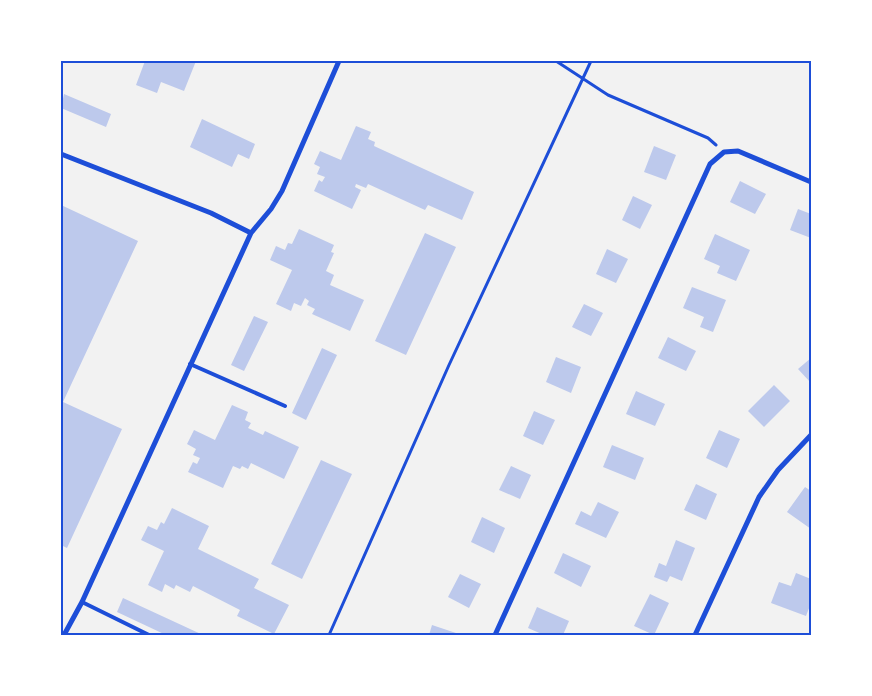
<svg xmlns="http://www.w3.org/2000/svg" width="872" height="696" font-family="Raleway,sans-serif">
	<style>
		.building { fill: #bdc9ec }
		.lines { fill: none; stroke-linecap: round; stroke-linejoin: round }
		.path { stroke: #1d4ed8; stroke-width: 3 }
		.service { stroke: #1d4ed8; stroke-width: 4 }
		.minor { stroke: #1d4ed8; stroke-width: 5 }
		.neatline { fill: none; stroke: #1d4ed8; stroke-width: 2 }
	</style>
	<rect width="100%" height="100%" fill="#f2f2f2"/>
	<!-- building -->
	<path class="building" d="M145,61H196L184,91L161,82L157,93L136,85Z
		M64,94L111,114L106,127L61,108Z
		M202,119L255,144L249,159L238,154L232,167L190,147Z
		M356,126L371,132L368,139L375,142L374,146L474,192L462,220L428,205L425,210L368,184L366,188L356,184L355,187L361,190L352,209L314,191L319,180L322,182L325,177L317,174L320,167L314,164L320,151L341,160Z
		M654,146L676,155L666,180L644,172Z
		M740,181L766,194L755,214L730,202Z
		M633,196L652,205L640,229L622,220Z
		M61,205L138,241L63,402L122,429L67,548L61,545Z
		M798,209L811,214V238L790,230Z
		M299,229L334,245L331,252L334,253L326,271L334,275L330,285L364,300L350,331L312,314L315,309L307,305L309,301L305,298L301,306L294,303L291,311L276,304L292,270L270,260L276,246L285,250L288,243L292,244Z
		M425,233L456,247L406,355L375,341Z
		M715,234L750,250L736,281L717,273L720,266L704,259Z
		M607,249L628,259L616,283L596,274Z
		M692,287L726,300L713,332L700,327L704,317L683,308Z
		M584,304L603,313L591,336L572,327Z
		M254,316L268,322L244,371L231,365Z
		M668,337L696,351L686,371L658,358Z
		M322,348L337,355L306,420L292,413Z
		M556,357L581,367L571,393L546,382Z
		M811,358V383L798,369Z
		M774,385L790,401L764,427L748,411Z
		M636,391L665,404L655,426L626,414Z
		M232,405L248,412L245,420L251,423L248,428L263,435L265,431L299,447L284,479L251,463L248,469L242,466L240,469L233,466L223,488L188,472L193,462L197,464L200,458L193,455L196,449L187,444L194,430L215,440Z
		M534,411L555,420L543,445L523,436Z
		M719,430L740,439L727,468L706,458Z
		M612,445L644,458L635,480L603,467Z
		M321,460L352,474L302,579L271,564Z
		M511,466L531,475L520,499L499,490Z
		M696,484L717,494L706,520L684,510Z
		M805,487L811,491V529L787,512Z
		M598,502L619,512L606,538L575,524L581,511L591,516Z
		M172,508L209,526L198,549L259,579L254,588L289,605L274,634L237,616L240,610L193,586L190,592L176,585L174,589L165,584L162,592L148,585L164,551L141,540L148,526L157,530L161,522L164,524Z
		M482,517L505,528L494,553L471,542Z
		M676,540L695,548L682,581L670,576L667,582L654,577L659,563L666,566Z
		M563,553L591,566L581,587L554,573Z
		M796,573L811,579V603L806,616L771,603L779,582L791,586Z
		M460,574L481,584L469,608L448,597Z
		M650,594L669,603L654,635L634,626Z
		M123,598L203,635H166L117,612Z
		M537,607L569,621L563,635H544L528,628Z
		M432,625L456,633L455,635H429Z"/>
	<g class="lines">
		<!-- path -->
		<path class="path" d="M556,61L608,95L708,138L716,145
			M329,635L449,365L591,61"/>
		<!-- service -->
		<path class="service" d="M190,364L285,406
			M82,602L149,635"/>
		<!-- minor -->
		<path class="minor" d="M61,154L211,213L251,233
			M64,635L82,602L251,233L271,209L282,191L339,61
			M495,635L710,164L724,152L738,151L811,182
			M695,635L759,497L778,470L811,435"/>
	</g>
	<!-- border -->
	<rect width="872" height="696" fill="none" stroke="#ffffff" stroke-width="125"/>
	<rect x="62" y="62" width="748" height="572" class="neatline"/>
</svg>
